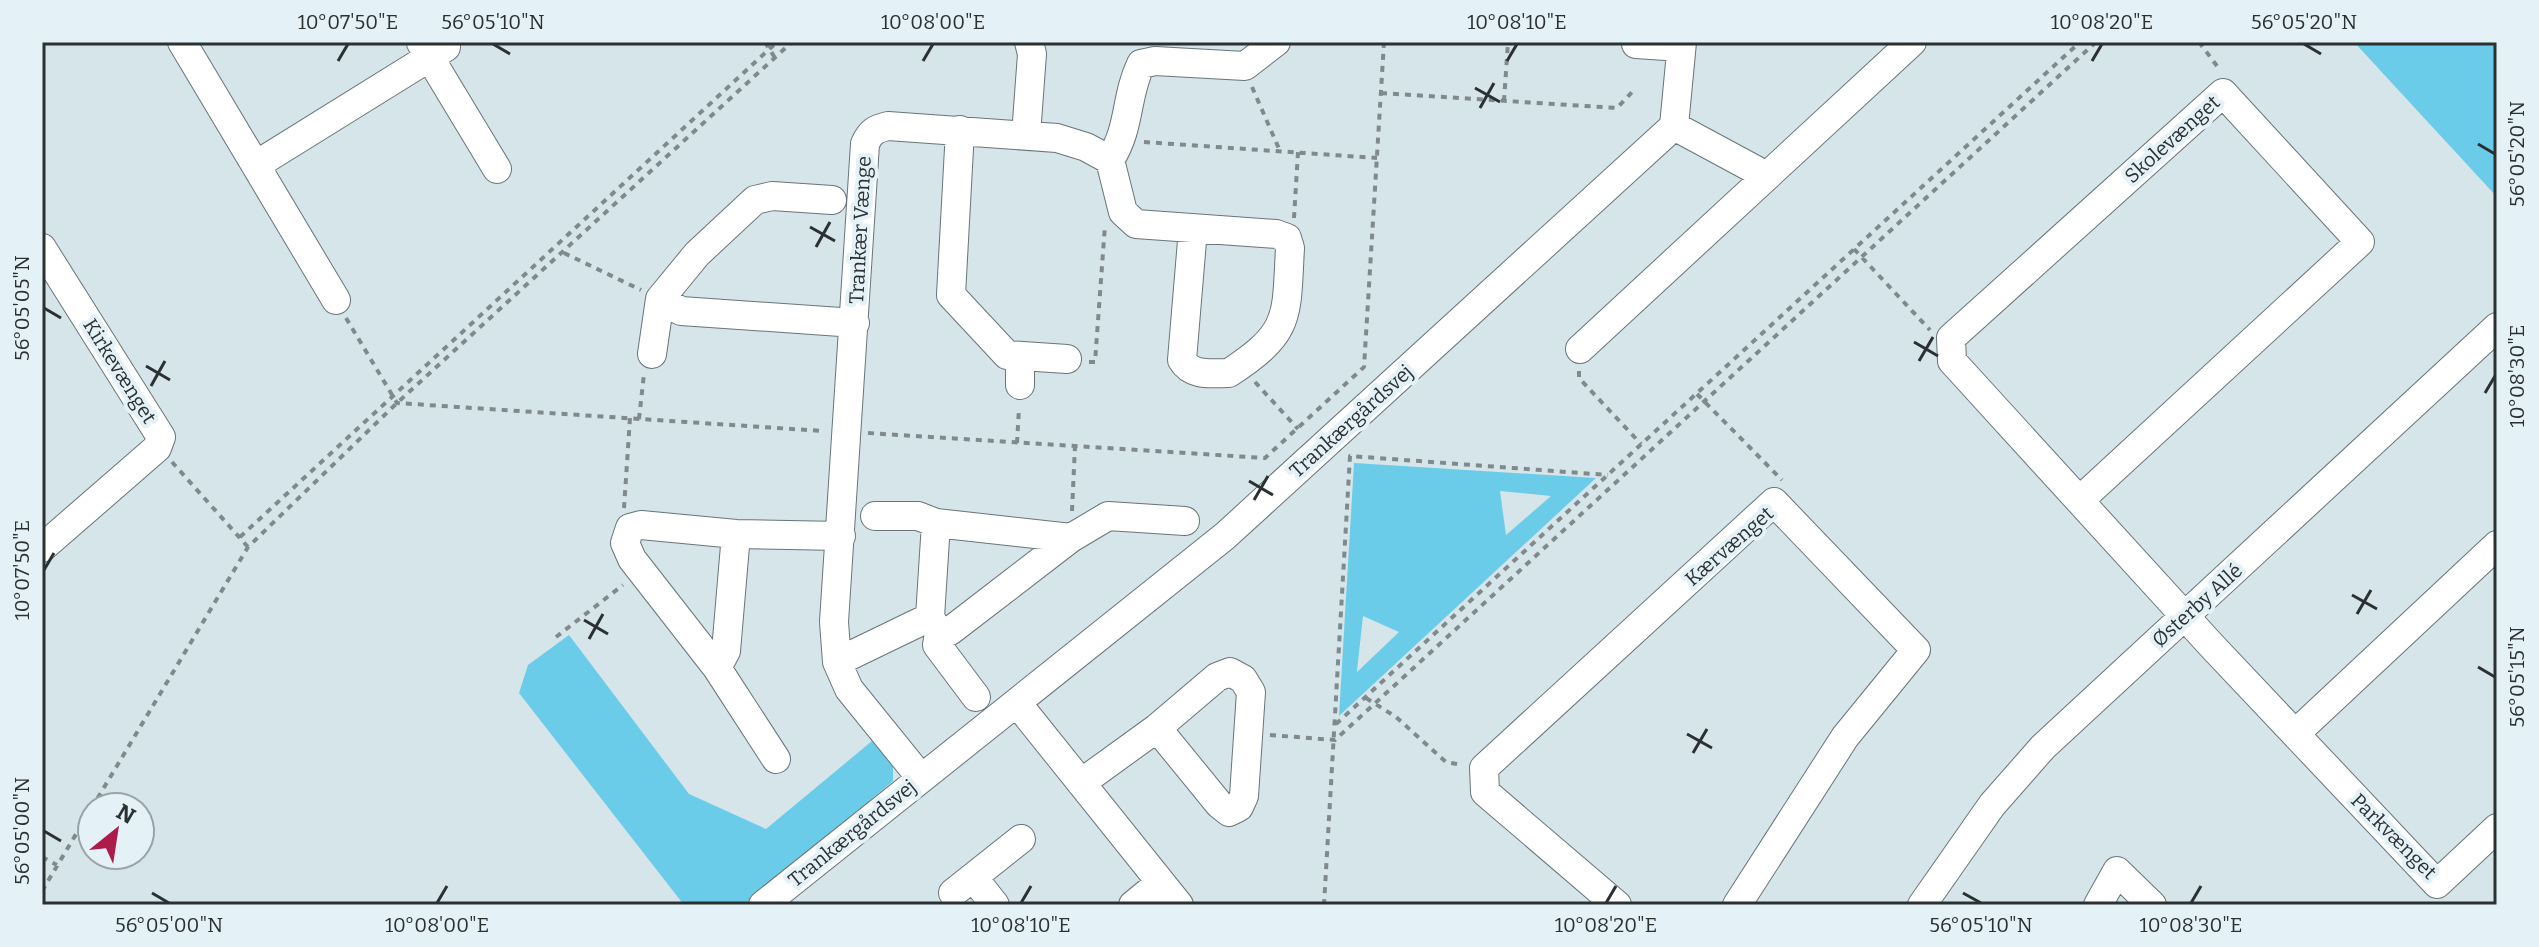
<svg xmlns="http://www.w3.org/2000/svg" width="2539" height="947" font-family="Bitter,serif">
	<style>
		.green { fill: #6bcce9; fill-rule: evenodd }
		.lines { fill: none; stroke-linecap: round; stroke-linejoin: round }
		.minor-casing { stroke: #687579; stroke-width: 30 }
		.path { stroke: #808a8d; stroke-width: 4; stroke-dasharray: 6 6; stroke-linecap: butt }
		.minor { stroke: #fff; stroke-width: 28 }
		.ticks { fill: none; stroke: #2b3032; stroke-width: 3 }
		.labels { text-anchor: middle; stroke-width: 8; stroke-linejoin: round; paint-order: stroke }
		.street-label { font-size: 20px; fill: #2b3032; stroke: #e4f2f7 }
		.neatline { fill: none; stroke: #2b3032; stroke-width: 3 }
		.ticks-label { font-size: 20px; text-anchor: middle; fill: #2b3032 }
	</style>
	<rect width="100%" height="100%" fill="#d6e5e9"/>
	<!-- green -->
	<path class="green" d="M2354,42H2497V197Z
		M1354,463L1596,478L1339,716ZM1500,491L1551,496L1506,535ZM1363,616L1399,632L1357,672V671Z
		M569,635L689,794L766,829L872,741L893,764V781L746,905H684L519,693L528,665Z"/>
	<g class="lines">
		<defs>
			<path id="minor" d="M182,42L336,300
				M421,43L497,169
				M1636,44L1681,47
				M1674,126L1765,175
				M960,130L951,295L1007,355L1067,359
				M1026,135L1032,54L1029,42
				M1110,160C1131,127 1125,97 1141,64L1155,61L1245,66L1276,42
				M256,165L446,47
				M42,248L161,437L157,448L42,548
				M660,299L681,311L855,323
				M1580,349L1912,42
				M652,354L660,299L697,254L755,200L772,196L832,200
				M1020,385V356
				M2080,500L2360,242L2223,93L1951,338L1952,361L2212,646L2437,884L2497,828
				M875,516H918L936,523
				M936,523L1071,538L950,631L939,633L930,617Z
				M1071,538L1108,516L1185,521
				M939,633L937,645L976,697
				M837,662L930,617
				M717,668L726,651L736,534
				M1017,703L1179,905
				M2296,733L2497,545
				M776,759L717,668L632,559L625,543L630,528L641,525L736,534L841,536
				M921,778L849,689L837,662L834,622L865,144C870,132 875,129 888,126L1057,138L1086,147L1110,160L1123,212L1136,224L1276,234L1287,238L1290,248C1286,317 1292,332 1229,373C1212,373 1192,377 1182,360L1193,229
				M1081,783L1157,728L1217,677L1230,672L1243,679L1251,692L1244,796L1239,807L1229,812L1219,804L1157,728
				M973,877L995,905
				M953,893L1021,839
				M763,905L1225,536L1674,126L1682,42
				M1133,905L1160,883
				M1617,905L1485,792L1484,768L1774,502L1916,650L1845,737L1737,905
				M1922,905L1992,805L2043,747L2497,327
				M2098,905L2117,871L2152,905"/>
		</defs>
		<!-- minor casing -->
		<use href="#minor" class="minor-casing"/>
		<!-- path -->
		<path class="path" d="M765,42L775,58
			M1594,42L1614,43
			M2199,42L2220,70
			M1252,87L1280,151
			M1381,93L1617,108L1634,90
			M1504,101L1508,42
			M1144,142L1377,158
			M1294,218L1298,152
			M1854,249L1930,330
			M564,253L641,290
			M346,318L397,403L823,431
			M1089,362H1095L1105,225
			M1579,371V378L1641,444
			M1255,382L1298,429
			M1697,394L1782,480
			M639,419L644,374
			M868,433L1265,458L1364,367L1384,42
			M1017,443L1019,408
			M172,462L248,547
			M624,508L630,418
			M1072,511L1075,446
			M240,537L777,42
			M556,637L623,585
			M1366,698L1396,717L1446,762L1462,765
			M1336,724L2080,42
			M1270,735L1335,740L2096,42
			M42,857L57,865
			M42,891L248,547L397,403L792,42
			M1324,905L1350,456L1608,475"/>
		<!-- minor -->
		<use href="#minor" class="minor"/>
	</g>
	<!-- ticks -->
	<path class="ticks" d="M493,44L510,54M2304,44L2321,54M338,61L348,44M923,61L933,44M1507,61L1517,44M2092,61L2102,44M1475,88L1500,102M1480,108L1494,83M2478,144L2495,154M810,227L835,241M816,247L830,222M44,308L61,318M1914,342L1938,356M1919,361L1933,337M146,366L170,380M151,386L165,361M2485,393L2495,376M1249,481L1273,495M1254,500L1268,476M44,570L54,553M2352,595L2377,609M2357,614L2371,590M584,620L608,634M589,639L603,614M2478,667L2495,677M1687,734L1712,748M1693,753L1707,729M44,831L61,841M152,893L169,903M1963,893L1981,903M437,903L447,886M1021,903L1031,886M1606,903L1616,886M2191,903L2201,886"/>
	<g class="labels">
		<!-- street labels -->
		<g class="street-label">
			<text transform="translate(2172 139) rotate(-42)" y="7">Skolevænget</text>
			<text transform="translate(860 230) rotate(-87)" y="7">Trankær Vænge</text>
			<text transform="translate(120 371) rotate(58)" y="7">Kirkevænget</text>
			<text transform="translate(1351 421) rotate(-42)" y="7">Trankærgårdsvej</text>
			<text transform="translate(1729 546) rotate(-41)" y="7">Kærvænget</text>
			<text transform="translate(2197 605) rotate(-42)" y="7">Østerby Allé</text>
			<text transform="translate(852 833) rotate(-39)" y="7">Trankærgårdsvej</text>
			<text transform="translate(2394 836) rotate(45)" y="7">Parkvænget</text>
		</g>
	</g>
	<!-- border -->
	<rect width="2539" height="947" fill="none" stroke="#e4f2f7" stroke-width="88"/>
	<!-- north arrow -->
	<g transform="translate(116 831) rotate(30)"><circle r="38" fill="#e4f2f7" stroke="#9aa4a8" stroke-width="2"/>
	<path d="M0-6L14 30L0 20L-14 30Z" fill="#ad1b4a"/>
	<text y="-12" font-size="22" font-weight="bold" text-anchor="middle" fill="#2b3032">N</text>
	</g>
	<rect x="44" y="44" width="2451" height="859" class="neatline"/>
	<g class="ticks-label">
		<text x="348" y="29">10°07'50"E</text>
		<text x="493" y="29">56°05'10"N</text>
		<text x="933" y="29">10°08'00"E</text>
		<text x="1517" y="29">10°08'10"E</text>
		<text x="2102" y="29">10°08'20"E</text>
		<text x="2304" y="29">56°05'20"N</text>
		<text transform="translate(2517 154) rotate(-90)" y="7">56°05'20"N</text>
		<text transform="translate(22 308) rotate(-90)" y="7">56°05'05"N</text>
		<text transform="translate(2517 376) rotate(-90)" y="7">10°08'30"E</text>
		<text transform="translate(22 570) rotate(-90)" y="7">10°07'50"E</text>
		<text transform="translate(2517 677) rotate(-90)" y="7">56°05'15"N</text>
		<text transform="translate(22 831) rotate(-90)" y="7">56°05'00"N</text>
		<text x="169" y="932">56°05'00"N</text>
		<text x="437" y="932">10°08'00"E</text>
		<text x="1021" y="932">10°08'10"E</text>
		<text x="1606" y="932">10°08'20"E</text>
		<text x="1981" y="932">56°05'10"N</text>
		<text x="2191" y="932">10°08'30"E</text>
	</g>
</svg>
